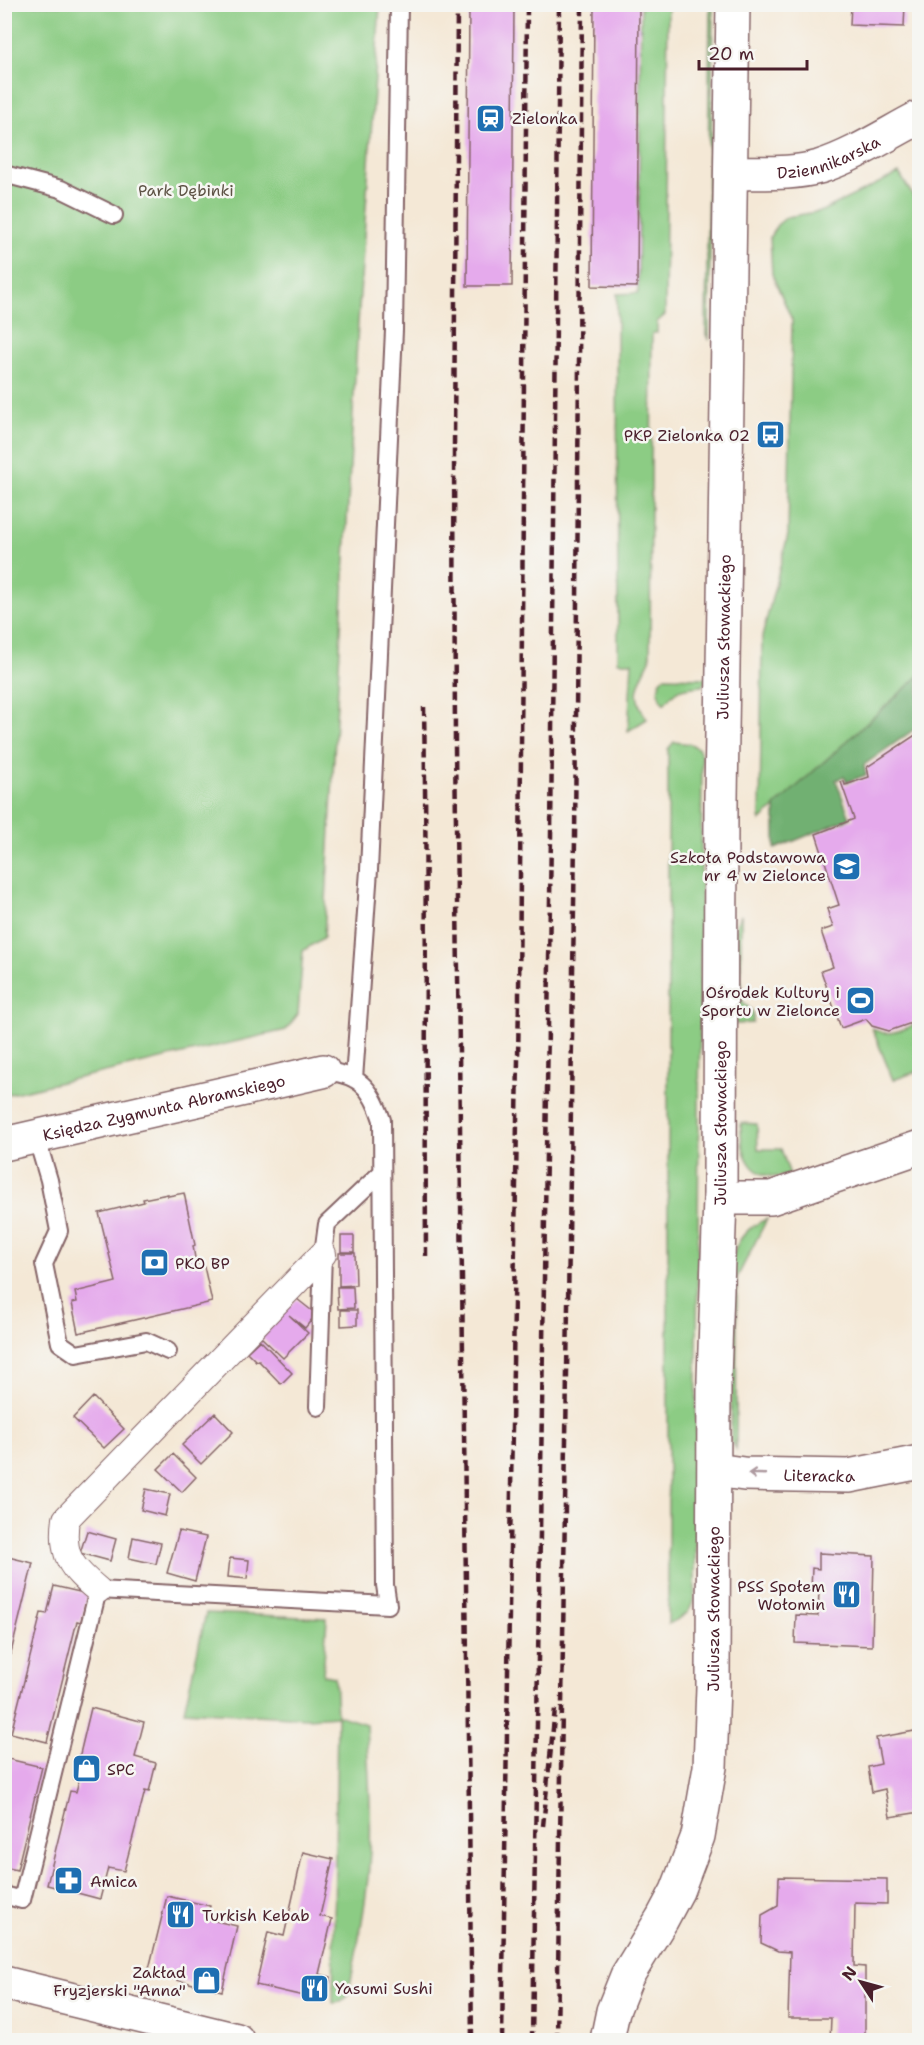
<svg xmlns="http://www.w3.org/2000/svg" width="924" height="2045" font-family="'Shantell Sans',sans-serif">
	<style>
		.green { fill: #8ccc84; stroke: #6b7658; stroke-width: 1.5 }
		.forest { fill: #71b072; stroke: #5e684e; stroke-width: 1.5 }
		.building { fill: #e5aaec }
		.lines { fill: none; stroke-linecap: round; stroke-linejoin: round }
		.service-casing { stroke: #866567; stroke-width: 20 }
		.pedestrian-casing { stroke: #866567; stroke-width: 28 }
		.minor-casing { stroke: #866567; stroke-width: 36 }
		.tertiary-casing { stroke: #866567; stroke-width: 36 }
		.service { stroke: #fff; stroke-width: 16 }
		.pedestrian { stroke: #fff; stroke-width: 26 }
		.minor { stroke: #fff; stroke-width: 33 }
		.tertiary { stroke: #fff; stroke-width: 33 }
		.rail { stroke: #4a1f2b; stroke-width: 4.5; stroke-dasharray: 9 4.5; stroke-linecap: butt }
		.oneway { stroke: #ae9aa0 }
		.labels { text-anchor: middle; stroke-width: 5; stroke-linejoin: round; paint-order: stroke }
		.poi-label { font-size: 16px; fill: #4a1f2b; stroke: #f6f6f2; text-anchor: start }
		.street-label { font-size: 16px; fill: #4a1f2b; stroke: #f6f6f2 }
		.park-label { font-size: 16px; fill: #5e5346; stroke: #f6f6f2 }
	</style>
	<rect width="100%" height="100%" fill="#f6f6f2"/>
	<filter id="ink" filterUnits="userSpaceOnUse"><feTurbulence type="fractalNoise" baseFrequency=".0167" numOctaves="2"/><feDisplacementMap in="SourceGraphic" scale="12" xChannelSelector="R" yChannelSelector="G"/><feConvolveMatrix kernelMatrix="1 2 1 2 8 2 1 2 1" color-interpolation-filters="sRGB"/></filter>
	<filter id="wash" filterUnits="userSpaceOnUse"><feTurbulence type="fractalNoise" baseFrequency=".008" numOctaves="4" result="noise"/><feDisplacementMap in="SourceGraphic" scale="24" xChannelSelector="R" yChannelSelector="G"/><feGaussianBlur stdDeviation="1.35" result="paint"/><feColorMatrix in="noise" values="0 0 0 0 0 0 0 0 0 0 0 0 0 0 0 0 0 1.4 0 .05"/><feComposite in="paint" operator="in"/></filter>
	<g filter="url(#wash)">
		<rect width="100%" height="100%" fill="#f4e8d6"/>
		<!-- green -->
		<path class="green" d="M713,4V5L709,339L706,335L710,5Z
			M4,5H380L358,323L324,937L303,951L298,1014L286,1030L5,1095Z
			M641,5H668L665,315L657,322V333H652L650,660C638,684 630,694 647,719L628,731L632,662H618L617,294L638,293Z
			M899,173L920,207L919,676L760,821L762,637L788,535L792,320L772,274L770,237L777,225L787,217L822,211Z
			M664,677L706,678V681L702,686C680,689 679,686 664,704C657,696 656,685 664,677Z
			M674,742L691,744L699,749L702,759L695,1591C692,1613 687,1615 668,1624V749Z
			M741,915V995L743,1002L753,1012V1023L735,1024L736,925Z
			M919,1023V1071L893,1080L872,1028C888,1039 903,1029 919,1023Z
			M741,1123L757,1124L758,1149H781L790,1175C751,1184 740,1155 741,1123Z
			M767,1219L737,1278L736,1449L731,1440L733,1257C737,1239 749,1226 767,1219Z
			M206,1613L327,1618L323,1675L335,1677L337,1715L366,1724C368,1766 372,1808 370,1850C368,1899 357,1948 348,1996L341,2002L333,2003L337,1716L308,1718L184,1711Z"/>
		<!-- forest -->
		<path class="forest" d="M919,676V726L864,765L866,775L847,782L844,777L836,780L850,818L775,849V806Z"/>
		<g id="blocks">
			<!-- building -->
			<path class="building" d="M469,4H514L512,286H467Z
				M594,4H639L637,287L592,286Z
				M851,4H905L904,27L850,25Z
				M920,732V1020L889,1031L872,1026L866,1019L841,1028L821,971L833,967L821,931L833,927L827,909L839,905L816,834L854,819L841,782L844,781L845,785L869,777L867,767Z
				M184,1193L195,1245L193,1246L196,1264L203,1262L212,1302L78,1333L72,1303L77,1302L75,1292L116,1282L99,1213L144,1202L143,1199L168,1194V1196Z
				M341,1236H354V1252H341Z
				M339,1253H355L356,1285L339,1286Z
				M337,1287H353L354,1308L338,1309Z
				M297,1299L316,1314L305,1328L289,1315L308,1333L283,1358L261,1337Z
				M341,1310H357V1325L341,1326Z
				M260,1340L292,1373L281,1384L258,1360L256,1361L247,1352Z
				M93,1397L124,1429L104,1448L73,1418Z
				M215,1413L233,1432L201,1464L182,1445Z
				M173,1454L196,1477L182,1492L158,1469Z
				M146,1489L170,1494L165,1516L141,1510Z
				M87,1531L116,1539L110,1561L80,1553Z
				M179,1531L206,1537L195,1581L167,1573Z
				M133,1537L161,1543L156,1564L129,1558Z
				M819,1553L874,1556L872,1646L795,1643L796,1615L818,1616L819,1589H811L812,1568L819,1569Z
				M4,1556L33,1563L5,1677H4Z
				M230,1558L249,1560L247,1579L228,1577Z
				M54,1586L88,1594L81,1622L77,1621L47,1742L11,1733L41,1613L47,1614Z
				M91,1708L144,1722L135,1757L156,1763L149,1792L145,1791L124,1871L108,1868L100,1899L47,1885L70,1791L76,1792L79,1780L74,1779Z
				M920,1730V1812L890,1817L885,1789L872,1792L868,1767L881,1764L876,1738Z
				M4,1758L42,1767L17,1870L4,1867Z
				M303,1852L333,1859L320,1916L332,1919L319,1974L331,1977L325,2001L256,1985L268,1932L284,1936Z
				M779,1877L887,1879V1904L855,1903L854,1966L865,1967V2040H830L831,2018H788L790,1952L778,1951L761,1943L762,1915L778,1906Z
				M167,1896L210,1906L207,1919L237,1926L222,1991L148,1973Z"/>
		</g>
	</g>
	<g filter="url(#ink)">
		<use href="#blocks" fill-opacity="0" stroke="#866567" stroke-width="1.5"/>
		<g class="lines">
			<defs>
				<path id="service" d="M4,174L61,189L114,215
					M354,1079L369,870L394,330L399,4
					M36,1136L49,1180L59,1231L44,1264L60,1343L76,1354L146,1341L168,1351
					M318,1407L323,1254L327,1224L382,1172
					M4,1895L22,1900L98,1590L388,1605L385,1585L382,1120C371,1087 359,1074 323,1071"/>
				<path id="pedestrian" d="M98,1590C70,1567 61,1555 66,1519L323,1254"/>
				<g id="minor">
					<path id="s1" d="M731,173C759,172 791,175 819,167C854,156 887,134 920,117"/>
					<path id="s2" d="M4,1144L323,1071"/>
					<path d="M720,1198H771L920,1147"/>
					<path id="s3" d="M715,1470L744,1474L849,1476L920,1462"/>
					<path id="s4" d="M607,2040L613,2011L627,1976L662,1919L677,1891L698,1836L710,1767L713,1687L714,1379L720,1198L721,799L733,4"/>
				</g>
				<path id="tertiary" d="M4,1983L237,2040"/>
			</defs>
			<!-- service casing -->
			<use href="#service" class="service-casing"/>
			<!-- pedestrian casing -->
			<use href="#pedestrian" class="pedestrian-casing"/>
			<!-- minor casing -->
			<use href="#minor" class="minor-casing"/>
			<!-- tertiary casing -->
			<use href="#tertiary" class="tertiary-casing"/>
			<!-- service -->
			<use href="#service" class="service"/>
			<!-- pedestrian -->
			<use href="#pedestrian" class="pedestrian"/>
			<!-- minor -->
			<use href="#minor" class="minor"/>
			<!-- tertiary -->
			<use href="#tertiary" class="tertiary"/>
			<!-- rail -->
			<path class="rail" d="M457,4L454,448L455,747L472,2040
				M424,707C427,890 425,1073 426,1257
				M543,1826L555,1709
				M502,2040L519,998L527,4
				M532,2040L551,836L559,4
				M557,2040L575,838L582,4"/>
		</g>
		<!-- one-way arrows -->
		<defs><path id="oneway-shaft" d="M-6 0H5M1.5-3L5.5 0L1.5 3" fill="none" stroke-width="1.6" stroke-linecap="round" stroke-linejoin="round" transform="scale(1.5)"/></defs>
		<use class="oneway" href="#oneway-shaft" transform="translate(757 1474) rotate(-178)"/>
	</g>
	<!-- icons -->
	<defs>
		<symbol id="station-square" viewBox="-11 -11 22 22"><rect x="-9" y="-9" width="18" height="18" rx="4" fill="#1f6fb2" stroke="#f6f6f2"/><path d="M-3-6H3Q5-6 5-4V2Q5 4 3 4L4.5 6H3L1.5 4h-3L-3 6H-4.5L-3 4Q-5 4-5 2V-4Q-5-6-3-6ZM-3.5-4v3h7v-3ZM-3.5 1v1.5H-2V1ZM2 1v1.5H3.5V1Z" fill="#fff"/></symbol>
		<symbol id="bus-square" viewBox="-11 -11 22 22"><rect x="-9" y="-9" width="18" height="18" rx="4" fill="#1f6fb2" stroke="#f6f6f2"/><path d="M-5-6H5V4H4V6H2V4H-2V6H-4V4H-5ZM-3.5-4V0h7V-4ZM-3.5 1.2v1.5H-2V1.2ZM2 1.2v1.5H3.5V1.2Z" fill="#fff"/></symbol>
		<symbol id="school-square" viewBox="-11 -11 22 22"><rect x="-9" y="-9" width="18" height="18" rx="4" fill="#1f6fb2" stroke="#f6f6f2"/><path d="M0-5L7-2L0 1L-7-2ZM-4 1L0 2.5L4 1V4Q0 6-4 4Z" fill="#fff"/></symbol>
		<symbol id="stadium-square" viewBox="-11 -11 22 22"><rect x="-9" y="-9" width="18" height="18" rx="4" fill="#1f6fb2" stroke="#f6f6f2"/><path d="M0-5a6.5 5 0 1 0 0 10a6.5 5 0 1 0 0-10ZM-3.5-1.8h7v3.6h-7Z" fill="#fff"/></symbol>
		<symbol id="bank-square" viewBox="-11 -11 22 22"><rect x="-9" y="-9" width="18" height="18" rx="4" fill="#1f6fb2" stroke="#f6f6f2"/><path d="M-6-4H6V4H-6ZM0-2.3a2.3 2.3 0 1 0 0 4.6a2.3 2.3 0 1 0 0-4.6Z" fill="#fff"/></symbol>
		<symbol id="restaurant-square" viewBox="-11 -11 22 22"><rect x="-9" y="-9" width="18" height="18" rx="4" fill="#1f6fb2" stroke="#f6f6f2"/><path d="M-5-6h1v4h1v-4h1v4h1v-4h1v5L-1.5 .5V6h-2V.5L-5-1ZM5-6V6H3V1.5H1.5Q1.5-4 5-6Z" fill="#fff"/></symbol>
		<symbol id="shop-square" viewBox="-11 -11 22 22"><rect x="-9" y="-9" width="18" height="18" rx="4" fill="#1f6fb2" stroke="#f6f6f2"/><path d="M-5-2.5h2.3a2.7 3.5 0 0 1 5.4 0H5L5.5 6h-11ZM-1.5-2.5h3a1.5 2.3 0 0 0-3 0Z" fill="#fff"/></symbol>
		<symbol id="pharmacy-square" viewBox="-11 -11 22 22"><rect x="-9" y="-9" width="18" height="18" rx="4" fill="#1f6fb2" stroke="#f6f6f2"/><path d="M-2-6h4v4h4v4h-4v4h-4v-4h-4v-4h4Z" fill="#fff"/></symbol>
	</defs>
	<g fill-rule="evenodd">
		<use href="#station-square" x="474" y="102" width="33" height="33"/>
		<use href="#bus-square" x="754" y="418" width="33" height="33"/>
		<use href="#school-square" x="830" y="850" width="33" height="33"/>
		<use href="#stadium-square" x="844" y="984" width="33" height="33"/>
		<use href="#bank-square" x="138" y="1246" width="33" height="33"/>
		<use href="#restaurant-square" x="830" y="1578" width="33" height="33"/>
		<use href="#shop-square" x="70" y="1752" width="33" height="33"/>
		<use href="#pharmacy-square" x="52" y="1864" width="33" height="33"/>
		<use href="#restaurant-square" x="164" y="1898" width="33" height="33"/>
		<use href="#shop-square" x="190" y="1964" width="33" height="33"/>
		<use href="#restaurant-square" x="298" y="1972" width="33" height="33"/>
	</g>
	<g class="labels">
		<!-- poi labels -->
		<g class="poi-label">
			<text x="512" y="124">Zielonka</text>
			<text x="750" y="441" text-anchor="end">PKP Zielonka 02</text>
			<text x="826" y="863" text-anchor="end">Szkoła Podstawowa<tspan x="826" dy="18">nr 4 w Zielonce</tspan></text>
			<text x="840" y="998" text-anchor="end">Ośrodek Kultury i<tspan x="840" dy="18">Sportu w Zielonce</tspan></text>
			<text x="175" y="1269">PKO BP</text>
			<text x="825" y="1592" text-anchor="end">PSS Społem<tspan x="825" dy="18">Wołomin</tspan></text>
			<text x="107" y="1775">SPC</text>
			<text x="90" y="1887">Amica</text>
			<text x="202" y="1921">Turkish Kebab</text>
			<text x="186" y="1978" text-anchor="end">Zakład<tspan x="186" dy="18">Fryzjerski "Anna"</tspan></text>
			<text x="335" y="1994">Yasumi Sushi</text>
		</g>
		<!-- street labels -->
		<g class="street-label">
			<text dy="6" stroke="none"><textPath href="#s1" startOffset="100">Dziennikarska</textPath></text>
			<text dy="6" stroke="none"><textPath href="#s4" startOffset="1425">Juliusza Słowackiego</textPath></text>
			<text dy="6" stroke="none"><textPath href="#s2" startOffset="164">Księdza Zygmunta Abramskiego</textPath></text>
			<text dy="6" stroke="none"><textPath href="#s4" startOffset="939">Juliusza Słowackiego</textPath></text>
			<text dy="6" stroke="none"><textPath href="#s3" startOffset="104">Literacka</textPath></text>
			<text dy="6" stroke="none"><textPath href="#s4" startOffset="453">Juliusza Słowackiego</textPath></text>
		</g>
		<!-- park labels -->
		<g class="park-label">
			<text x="186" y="196">Park Dębinki</text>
		</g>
	</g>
	<!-- margin -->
	<rect width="924" height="2045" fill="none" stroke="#f6f6f2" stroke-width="24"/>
	<!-- north arrow -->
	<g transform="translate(861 1982) rotate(306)" stroke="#f6f6f2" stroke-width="4.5" paint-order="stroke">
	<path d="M0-4.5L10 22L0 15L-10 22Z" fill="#4a1f2b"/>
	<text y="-9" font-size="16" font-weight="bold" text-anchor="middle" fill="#4a1f2b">N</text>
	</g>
	<!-- scale -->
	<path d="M699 60v9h108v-9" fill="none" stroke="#4a1f2b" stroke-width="3"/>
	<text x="708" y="60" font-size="18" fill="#4a1f2b" stroke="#f6f6f2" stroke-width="4.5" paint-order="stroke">20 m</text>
</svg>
